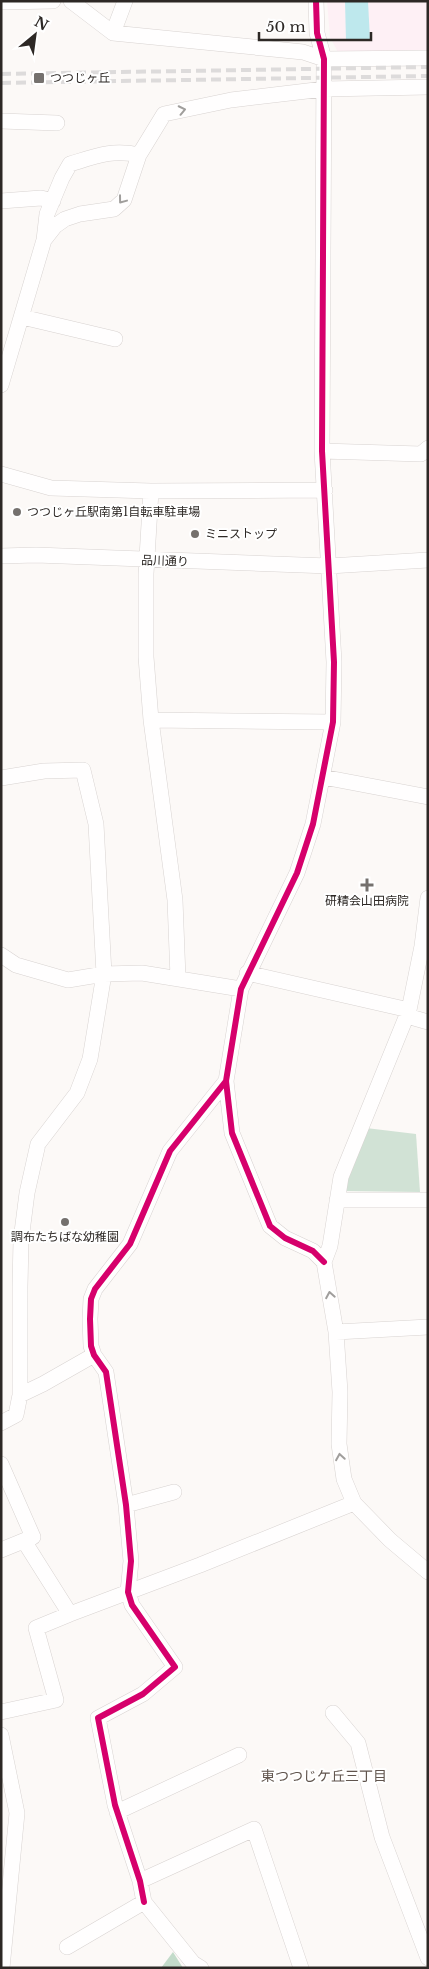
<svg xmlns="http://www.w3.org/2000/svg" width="429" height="1969" font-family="'Libre Baskerville','Noto Sans JP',serif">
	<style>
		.commercial { fill: #fef0f5 }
		.green { fill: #d1e2d5 }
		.forest { fill: #c3dbca }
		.water { fill: #bee8ed }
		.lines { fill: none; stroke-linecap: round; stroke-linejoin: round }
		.minor-casing { stroke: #d8d3d1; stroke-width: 16 }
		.minor { stroke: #fffefe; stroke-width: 15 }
		.rail { stroke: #dddbdb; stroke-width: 4; stroke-dasharray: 10 5; stroke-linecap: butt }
		.cycleway-casing { stroke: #fff; stroke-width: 9 }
		.cycleway { stroke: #d6006c; stroke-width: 6 }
		.oneway { stroke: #a09e9c }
		.poi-dot { fill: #75716e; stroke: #fff; stroke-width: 2 }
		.labels { text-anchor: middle; stroke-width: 4; stroke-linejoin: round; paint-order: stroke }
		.poi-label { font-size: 12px; fill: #2d2825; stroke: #fff; text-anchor: start }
		.street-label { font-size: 12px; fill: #2d2825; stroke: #fff }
		.neighbourhood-label { font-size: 14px; fill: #61554e; stroke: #fff }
	</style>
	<rect width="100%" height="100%" fill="#fcf9f7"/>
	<!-- commercial -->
	<path class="commercial" d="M327,1H428V50L339,54L330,37Z"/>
	<!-- green -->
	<path class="green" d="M366,1128L416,1134L420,1192L342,1191Z"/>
	<!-- forest -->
	<path class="forest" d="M173,1952L183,1968H161Z"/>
	<!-- water -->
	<path class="water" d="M345,1H368L370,40L346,41Z"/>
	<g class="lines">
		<defs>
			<path id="minor" d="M71,1L113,33L303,52L324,59L428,58
				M316,1L317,33L324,59L322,451L334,662L333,722L313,824L297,873L241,989L226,1081L232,1133L270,1226L285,1238L313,1251L324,1262
				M1,2L53,1
				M113,33L125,1
				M1,121L57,123
				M1,201L41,198L53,201
				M44,240L55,226L65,219L80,214L114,209L124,200L139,155L164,114L231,100L324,89L428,87
				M22,317L115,339
				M1,385L44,240L47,214L62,178L70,164C96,156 112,149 139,155
				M322,451L421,454L428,448
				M1,474L51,488L151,491L325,490
				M151,491L146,574V657L151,720L175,900L178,978
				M1,556L36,555L329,566L428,560
				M151,720L333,722
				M323,777L428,797
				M1,778L44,771L83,770L96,824L104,974L90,1059L77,1093L38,1144L27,1193L21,1240L20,1287V1395L16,1415L1,1423
				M428,898L422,946L409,1010L341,1177L330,1246L324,1262L336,1332L340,1392L339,1444L344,1479L354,1503L390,1540L428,1572
				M1,955L16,965L68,980L104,974L142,973L241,989
				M247,973L409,1010
				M407,1016L428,1022
				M337,1200H428
				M336,1332L428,1327
				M20,1395L43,1384L94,1355
				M1,1464L33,1537L1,1550
				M126,1505L174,1492
				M24,1541L70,1614
				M1,1712L56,1700L36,1628L70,1614L200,1565L354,1503
				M333,1713L358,1743L382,1837L428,1958
				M1,1735L17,1813L2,1968
				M117,1812L239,1755
				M140,1881L254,1829L301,1968
				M144,1902L140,1881L115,1805L98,1718L143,1694L175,1667L132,1605L128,1592L131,1561L126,1505L106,1372L94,1355L91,1346L90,1319L91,1299L95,1289L130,1244L170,1151L226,1081
				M67,1947L144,1902L193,1963L201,1968"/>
		</defs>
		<!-- minor casing -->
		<use href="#minor" class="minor-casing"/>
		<!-- minor -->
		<use href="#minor" class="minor"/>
		<!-- rail -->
		<path class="rail" d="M1,74L428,67
			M1,83L428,76"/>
		<defs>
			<path id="cycleway" d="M316,1L317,33L324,59L322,451L334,662L333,722L313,824L297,873L241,989L226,1081L232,1133L270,1226L285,1238L313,1251L324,1262
				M144,1902L140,1881L115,1805L98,1718L143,1694L175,1667L132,1605L128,1592L131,1561L126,1505L106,1372L94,1355L91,1346L90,1319L91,1299L95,1289L130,1244L170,1151L226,1081"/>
		</defs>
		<!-- cycleway casing -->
		<use href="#cycleway" class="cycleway-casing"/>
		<!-- cycleway -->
		<use href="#cycleway" class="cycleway"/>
	</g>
	<!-- one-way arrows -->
	<defs><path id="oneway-chevron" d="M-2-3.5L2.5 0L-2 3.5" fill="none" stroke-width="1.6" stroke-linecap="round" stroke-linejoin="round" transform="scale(1.25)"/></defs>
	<g class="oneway">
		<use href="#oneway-chevron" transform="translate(182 110) rotate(-12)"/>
		<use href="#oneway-chevron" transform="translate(122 200) rotate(127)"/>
		<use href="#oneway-chevron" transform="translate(330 1295) rotate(-100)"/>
		<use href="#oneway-chevron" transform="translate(340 1457) rotate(-99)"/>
	</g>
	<!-- markers -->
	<g class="poi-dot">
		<rect x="33" y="72" width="12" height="12" rx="2.5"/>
		<circle cx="17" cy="512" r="5"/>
		<circle cx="195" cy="534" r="5"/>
		<path d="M364.5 877.5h5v5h5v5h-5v5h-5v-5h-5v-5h5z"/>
		<circle cx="65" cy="1222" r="5"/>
	</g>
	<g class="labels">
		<!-- poi labels -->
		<g class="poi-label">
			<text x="50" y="82">つつじヶ丘</text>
			<text x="27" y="516">つつじヶ丘駅南第1自転車駐車場</text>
			<text x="205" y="538">ミニストップ</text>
			<text x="367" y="905" text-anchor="middle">研精会山田病院</text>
			<text x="65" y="1241" text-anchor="middle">調布たちばな幼稚園</text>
		</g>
		<!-- street labels -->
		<g class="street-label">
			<text transform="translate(165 561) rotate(2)" y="4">品川通り</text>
		</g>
		<!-- neighbourhood labels -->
		<g class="neighbourhood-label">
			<text x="324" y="1781">東つつじケ丘三丁目</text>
		</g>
	</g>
	<!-- border -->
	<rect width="429" height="1969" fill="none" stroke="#2d2825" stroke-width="5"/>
	<!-- north arrow -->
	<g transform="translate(35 35) rotate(29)" stroke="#ffffff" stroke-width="4" paint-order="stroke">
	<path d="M0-4L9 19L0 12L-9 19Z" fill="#2d2825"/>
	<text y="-8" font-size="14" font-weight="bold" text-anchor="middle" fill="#2d2825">N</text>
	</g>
	<!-- scale -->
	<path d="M259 32v8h112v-8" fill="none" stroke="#2d2825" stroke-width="2.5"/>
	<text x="266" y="32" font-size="15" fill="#2d2825" stroke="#ffffff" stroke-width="4" paint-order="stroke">50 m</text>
</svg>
